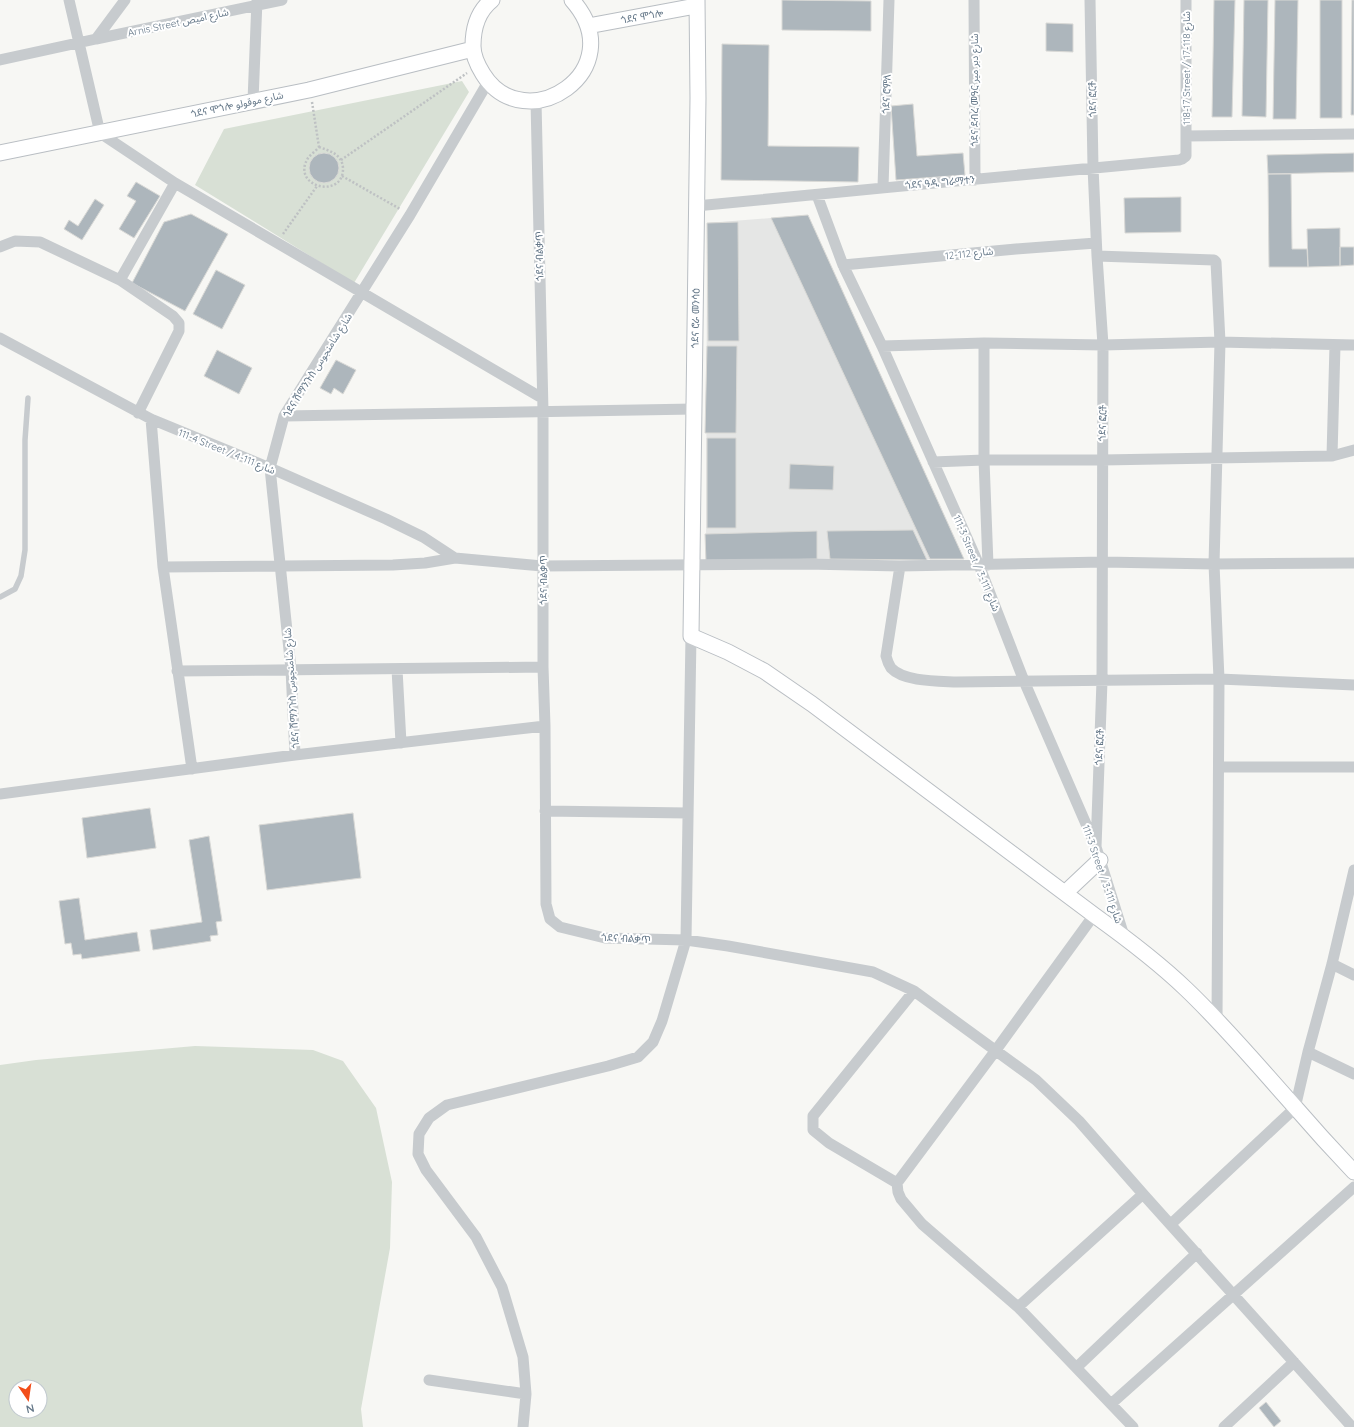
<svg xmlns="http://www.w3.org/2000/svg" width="1354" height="1427" font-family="Quicksand,'Noto Sans Arabic','Noto Sans Ethiopic',sans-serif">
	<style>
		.built { fill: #e5e6e5 }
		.green { fill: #d8e0d5; fill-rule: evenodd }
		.building { fill: #adb6bc; stroke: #d9d9d6 }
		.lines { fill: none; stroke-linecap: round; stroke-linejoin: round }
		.secondary-casing { stroke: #b9bec3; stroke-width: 17 }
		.path { stroke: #bec1c3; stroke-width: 2.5; stroke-dasharray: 2 2; stroke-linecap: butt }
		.lane { stroke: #c7cbce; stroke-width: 5.5 }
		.street { stroke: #c7cbce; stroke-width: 11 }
		.secondary { stroke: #fff; stroke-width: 15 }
		.labels { text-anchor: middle; stroke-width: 4; stroke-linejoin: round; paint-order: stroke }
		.street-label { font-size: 10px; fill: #647788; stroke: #fff }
	</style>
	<rect width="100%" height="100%" fill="#f7f7f4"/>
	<!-- built -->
	<path class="built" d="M808,215L964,559L706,562L707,223Z"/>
	<!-- green -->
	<path class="green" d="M462,81L469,92L354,283L195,185L224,129Z
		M195,1046L313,1050L343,1061L376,1108L392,1182L390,1248L361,1409L363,1427H0V1065L36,1060ZM16,1387H40V1411H16Z"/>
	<!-- building -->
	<path class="building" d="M782,0L871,1V31L782,30Z
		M1214,0H1235L1232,117H1212Z
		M1244,0H1268L1266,117L1242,116Z
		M1275,0H1298L1296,119H1273Z
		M1320,0H1342V118H1320Z
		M1352,0H1354V115H1351Z
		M1046,23L1073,24V52L1046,51Z
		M722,44L769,45L768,146L859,147L858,182L721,180Z
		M913,104L917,156L963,153L965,175L896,180L891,106Z
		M309 168a15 15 0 1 1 30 0a15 15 0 1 1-30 0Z
		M1354,153V172L1268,174L1267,155Z
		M1268,174H1291L1292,249H1307L1308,267H1269Z
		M136,182L160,196L134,238L119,229L136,201L127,196Z
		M1181,197V232L1125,233L1124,198Z
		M95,199L104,205L82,240L64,229L69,220L78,226Z
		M191,214L228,234L185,311L132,283L164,222Z
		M808,215L964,559H930L771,218Z
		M738,222L739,341H708L707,223Z
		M1340,228V266L1308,267L1307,229Z
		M1340,247H1354V265L1340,266Z
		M216,270L245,285L222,329L193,314Z
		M707,346H737L736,433H705Z
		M217,350L252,368L239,394L204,376Z
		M336,360L356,370L343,394L334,388L331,394L320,388Z
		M707,438H736V528H707Z
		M790,464L834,466L833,490L789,489Z
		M913,530L927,560L830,559L827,531Z
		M817,531V559L706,562L705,534Z
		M150,808L156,848L87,858L82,818Z
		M353,813L361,878L267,890L259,825Z
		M209,836L222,921L216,922L218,935L210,936L211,941L153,950L150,930L202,922L189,840Z
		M79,898L85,940L137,932L140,951L82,959L81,954L73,955L71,943L65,944L59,901Z
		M1266,1402L1281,1421L1274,1427L1259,1408Z"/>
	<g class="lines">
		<defs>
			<path id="secondary" d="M492,0C478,11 473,29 473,46C473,56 478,66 483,74C525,141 634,70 572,0
				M697,0L698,98L691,636L728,652L764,671L812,704L1094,915C1126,938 1158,962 1186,989C1225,1026 1259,1067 1295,1107C1314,1129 1334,1151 1354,1172
				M588,26L696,6
				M0,153L309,90L473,49
				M1065,893L1100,860"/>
		</defs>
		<!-- secondary casing -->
		<use href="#secondary" class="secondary-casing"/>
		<!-- path -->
		<path class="path" d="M312,102L319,147
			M319,147C330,151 342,154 343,168C344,200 290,187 308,158C311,154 316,151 319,147Z
			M341,160L467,73
			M342,176L400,209
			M283,234L317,186"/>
		<!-- lane -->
		<path class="lane" d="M0,597L15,589L21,576L25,550V440L28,398"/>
		<!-- street -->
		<path class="street" d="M69,0L100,133L175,183L542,398
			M974,0L975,180
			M1090,0L1093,167L1097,256L1103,345L1102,681L1096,847
			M1186,0V136
			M96,39L282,0
			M0,60L96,39L125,0
			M253,101L257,0
			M536,101L543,411V667L545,726L546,904L550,919L560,927L605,938L686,940L728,946L873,972L914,991L1036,1080L1079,1121L1143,1194L1352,1427
			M883,187L889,0
			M817,195L843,265L882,346L979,565L1024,681L1096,847L1124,936
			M696,206C857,191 1018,174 1179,160L1182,159L1186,156V136L1354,134
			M0,247L15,241L40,242L120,280L173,316L179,323V331L138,413
			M1097,256L1214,260L1216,262L1220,342L1214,564L1219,679L1217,1021
			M843,265L1016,249L1096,243
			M120,280L175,183
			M0,338L151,419L270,468L386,519L423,537L455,558
			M984,343V460L988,565
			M882,346L984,343L1103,345L1220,342L1354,345
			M284,416L694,409
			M151,419L163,567L192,769
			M1332,456L1335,345
			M933,462L984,460H1102L1332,456L1354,450
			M900,566L886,656C887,660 889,665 891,668C904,682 939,681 957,682L1219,679L1354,685
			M163,567L393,565L425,563L455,558L542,566L807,564L900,566L1103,562L1214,564L1354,563
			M397,669L401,743
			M177,671C299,669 421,669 543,667
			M295,755L291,669L270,468L284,416L410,215L488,82
			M1219,767H1354
			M0,794L295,755L545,726
			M545,811L688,813
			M1094,915L996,1050L897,1183L898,1192L901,1199L922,1224L1018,1307L1133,1427
			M1332,964L1354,975
			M1308,1052L1354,1074
			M897,1183L829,1143L813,1130V1116L914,991
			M1171,1224L1295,1108L1308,1052L1332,964L1354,870
			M1018,1307L1143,1194
			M1077,1367L1197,1253
			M429,1380L526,1394
			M1111,1404L1354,1187
			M523,1427L526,1394L523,1357L502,1287L476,1237L426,1170L418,1154L419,1134L429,1118L447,1105L608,1066L638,1057L653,1042L662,1021L686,940L691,636
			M1224,1427L1294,1362"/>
		<!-- secondary -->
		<use href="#secondary" class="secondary"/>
	</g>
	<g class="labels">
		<!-- street labels -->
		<g class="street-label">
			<text transform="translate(642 16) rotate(-10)" y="4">ጎደና ሞጎሎ</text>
			<text transform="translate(178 22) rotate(-12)" y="4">Arnis Street شارع اميص</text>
			<text transform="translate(1186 68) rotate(-90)" y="4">118-17 Street / شارع 118-17</text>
			<text transform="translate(974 90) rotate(-90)" y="4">ጎደና ደብረ መዓር شارع دبر مير</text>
			<text transform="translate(886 94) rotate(-88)" y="4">ጎደና ሮምለ</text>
			<text transform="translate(1092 99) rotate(-91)" y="4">ጎደና ፎርቶ</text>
			<text transform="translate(237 104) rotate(-12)" y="4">ጎደና ሞጎሎ شارع موقولو</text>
			<text transform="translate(940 182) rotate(-5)" y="4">ጎደና ዓዲ ግራማተን</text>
			<text transform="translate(969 253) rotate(-6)" y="4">شارع 112-12</text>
			<text transform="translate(539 256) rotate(-91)" y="4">ጎደና ብልቃጥ</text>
			<text transform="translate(695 318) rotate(-89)" y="4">ጎደና ሮራ መንሳዕ</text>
			<text transform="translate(317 365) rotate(-58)" y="4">ጎደና ሽማንጉስ شارع شامنجوس</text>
			<text transform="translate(1102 423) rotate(-89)" y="4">ጎደና ፎርቶ</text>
			<text transform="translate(227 451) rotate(22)" y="4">111-4 Street / شارع 111-4</text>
			<text transform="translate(977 563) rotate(67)" y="4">111-3 Street / شارع 111-3</text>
			<text transform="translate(543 580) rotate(-90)" y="4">ጎደና ብልቃጥ</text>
			<text transform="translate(291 688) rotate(-94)" y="4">ጎደና ሽማንጉስ شارع شامنجوس</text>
			<text transform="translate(1099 747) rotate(-88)" y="4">ጎደና ፎርቶ</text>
			<text transform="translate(1103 874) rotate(71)" y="4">111-3 Street / شارع 111-3</text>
			<text transform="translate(626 938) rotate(3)" y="4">ጎደና ብልቃጥ</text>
		</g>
	</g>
	<!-- north arrow -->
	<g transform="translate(28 1399) rotate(167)"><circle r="19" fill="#ffffff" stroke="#c1c9cf"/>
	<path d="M0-3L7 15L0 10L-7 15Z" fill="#f24d19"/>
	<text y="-6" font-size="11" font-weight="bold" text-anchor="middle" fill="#647788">N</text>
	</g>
</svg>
